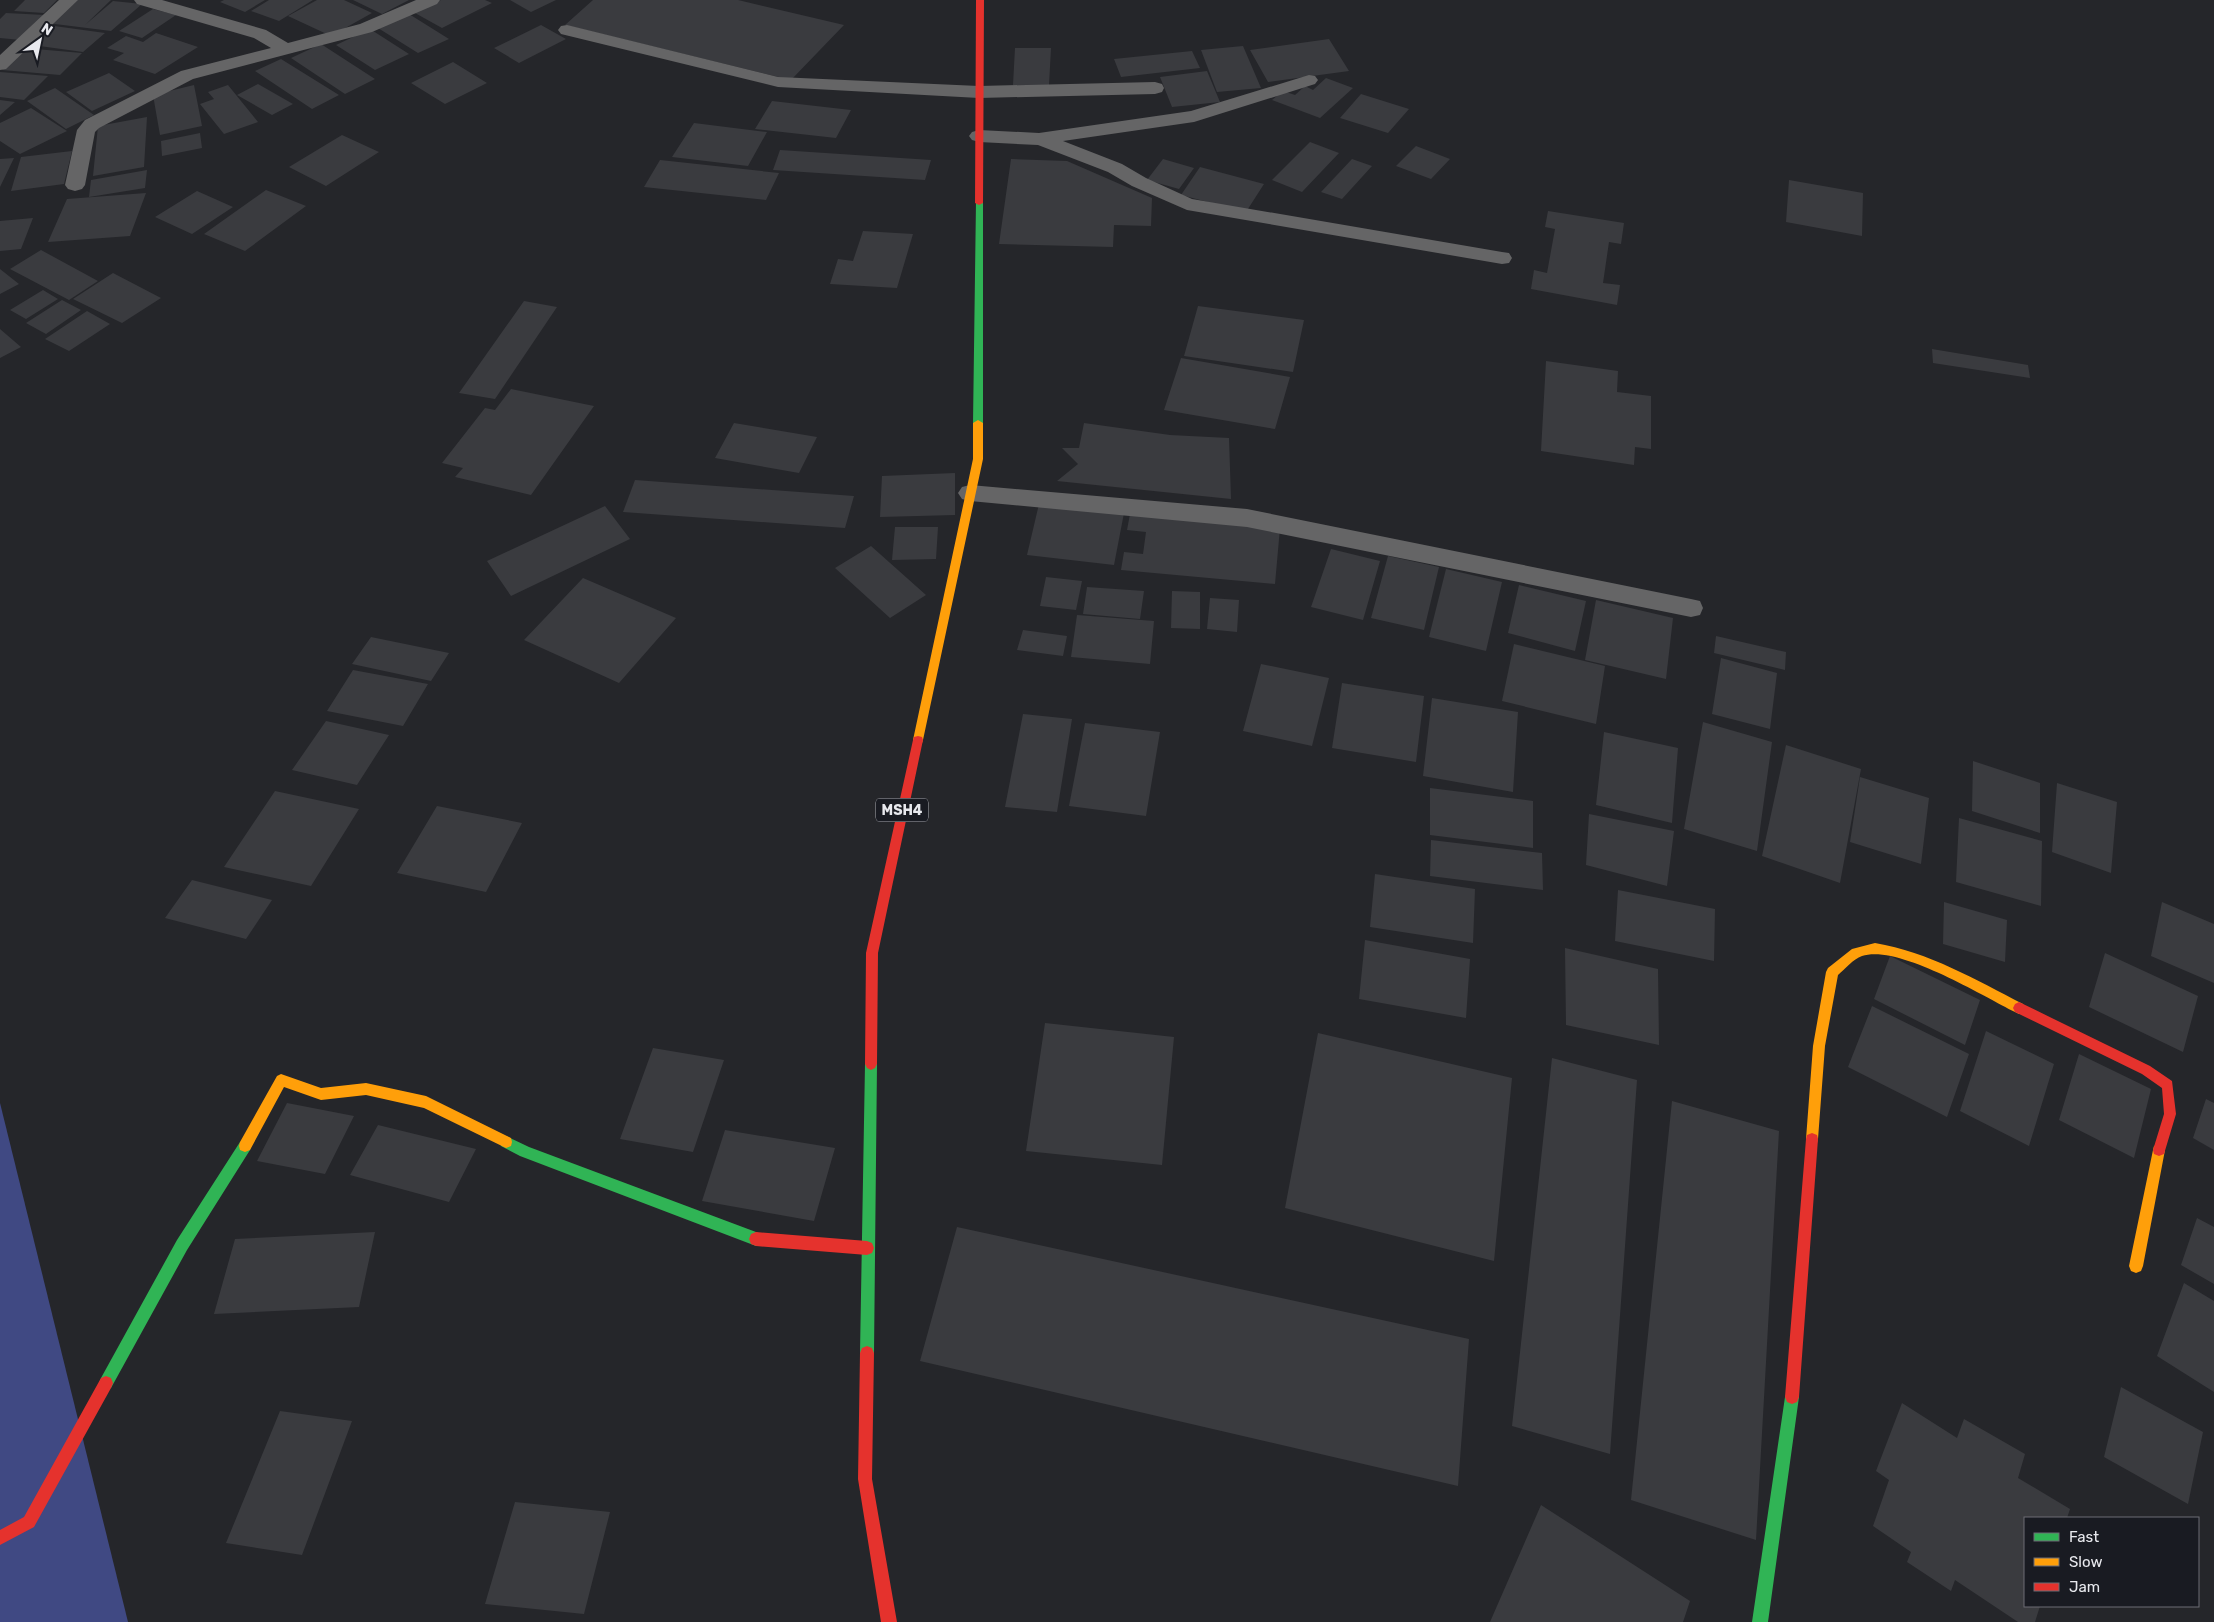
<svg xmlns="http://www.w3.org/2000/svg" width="2214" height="1622" font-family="Rubik,sans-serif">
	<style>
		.forest { fill: #404983 }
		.building { fill: #3a3b3f }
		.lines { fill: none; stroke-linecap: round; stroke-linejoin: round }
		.street { fill: #656566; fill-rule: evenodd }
		.fast { fill: #30b455; fill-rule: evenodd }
		.slow { fill: #ff9f0a; fill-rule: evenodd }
		.jam { fill: #e5322d; fill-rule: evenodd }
		.labels { text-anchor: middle; stroke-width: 4; stroke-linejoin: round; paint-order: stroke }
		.shield { fill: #191b22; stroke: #aaabb1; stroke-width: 1 }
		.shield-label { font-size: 14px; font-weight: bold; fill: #e8e9ee }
	</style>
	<rect width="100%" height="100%" fill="#25262a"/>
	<!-- forest -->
	<path class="forest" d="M0,1103L128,1622H0Z"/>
	<!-- building -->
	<path class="building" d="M25,0H57L44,13L14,11Z
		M73,0H111L85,25L113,1L142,4L111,31L47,23Z
		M224,0H265L245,12L220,2Z
		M269,0H313L279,21L251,11Z
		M317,0H344L372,13L331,36L288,16Z
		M353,0H409L382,14Z
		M441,0H485L492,3L442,28L415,13Z
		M510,0H556L531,12Z
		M593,0H738L844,25L791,80L565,25Z
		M153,9L176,15L142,38L119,31Z
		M6,13L45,15L21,40L0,38V19Z
		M409,14L449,39L418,53L378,28Z
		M47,25L105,33L83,52L25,44Z
		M541,25L566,39L519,63L494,48Z
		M370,29L409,54L375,70L336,45Z
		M156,33L198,47L155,74L113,60L124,53L107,48L126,36L143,42Z
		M1329,39L1349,71L1268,82L1250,50Z
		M321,44L375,79L345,94L291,58Z
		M1243,46L1261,88L1217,92L1201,50Z
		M24,48L82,53L60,75L2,70Z
		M1015,48H1051L1049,85H1013Z
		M1192,51L1200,68L1121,77L1114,59Z
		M281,59L339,95L312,109L255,71Z
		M453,62L487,83L445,104L411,83Z
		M1207,71L1220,102L1172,107L1160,77Z
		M0,72L48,76L24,100L0,97Z
		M109,73L135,91L92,111L66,92Z
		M1326,78L1353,88L1320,118L1272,100L1283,91L1295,95L1305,86L1313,90Z
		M258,84L293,104L272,115L237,95Z
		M194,85L202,126L160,135L153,95Z
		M228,85L258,122L224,134L200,104L214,99L208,92Z
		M55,88L94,115L66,129L27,101Z
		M1361,94L1409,109L1388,133L1340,118Z
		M0,100L15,102L0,115Z
		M772,101L851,110L836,138L755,129Z
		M31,108L67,131L20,154L0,141V123Z
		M147,117L144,167L93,176L98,126Z
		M694,123L767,132L748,166L672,157Z
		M200,133L202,148L162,156L161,141Z
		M342,135L379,152L326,186L289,167Z
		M1310,142L1339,153L1302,192L1272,180Z
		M1416,146L1450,159L1431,179L1396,166Z
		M780,150L931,160L925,180L773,170Z
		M72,151L64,184L11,191L21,157Z
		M14,158L0,187V159Z
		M1011,159L1067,161L1152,198L1151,226L1114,225L1113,247L999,244Z
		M1163,159L1194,168L1179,189L1147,180Z
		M1352,159L1372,166L1342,199L1321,192Z
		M660,160L779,173L766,200L644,187Z
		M1200,167L1264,184L1246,212L1181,195Z
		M147,170L145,188L89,197L91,180Z
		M1789,180L1863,193L1862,236L1786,222Z
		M266,190L306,206L245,251L204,234Z
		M197,191L233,207L192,234L155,217Z
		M146,193L130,236L48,242L67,199Z
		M1548,211L1624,223L1621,244L1609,242L1603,283L1620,285L1617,305L1531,289L1534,270L1547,273L1555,229L1545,227Z
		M33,218L21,249L0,251V221Z
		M863,231L913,234L897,288L830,284L838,259L853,261Z
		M41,250L98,281L69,300L10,269Z
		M0,269L19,284L0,294Z
		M113,273L161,298L122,323L73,299Z
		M43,290L58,299L26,319L10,310Z
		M62,300L81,310L46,334L26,323Z
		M524,301L557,307L495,399L459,393Z
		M1198,306L1304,320L1293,372L1184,356Z
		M87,311L110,324L69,351L45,339Z
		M0,329L21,347L0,358Z
		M1932,349L2028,365L2030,378L1933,363Z
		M1181,358L1290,377L1275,429L1164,410Z
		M1546,361L1618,371L1617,392L1651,396V449L1635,447L1634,465L1541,451Z
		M511,389L594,406L531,495L455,477L463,468L442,463L485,408L495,410Z
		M734,423L817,437L799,473L715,458Z
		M1084,423L1170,435L1229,438L1231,499L1057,481L1078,464L1062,448H1079Z
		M955,473V515L880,517L882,476Z
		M635,480L854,496L845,528L623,512Z
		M1039,504L1124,513L1114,565L1027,555Z
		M605,506L630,539L511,596L487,561Z
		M1130,514L1280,528L1275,584L1121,570L1124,552L1143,554L1146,532L1127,530Z
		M895,527H938L936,559L892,560Z
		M871,546L926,595L890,618L835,568Z
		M1331,549L1380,561L1363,620L1311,607Z
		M1388,556L1439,567L1424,630L1371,618Z
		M1446,569L1502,582L1486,651L1429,637Z
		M1046,577L1082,581L1076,610L1040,606Z
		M583,578L676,618L619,683L524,640Z
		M1519,585L1586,601L1575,651L1508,633Z
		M1087,587L1144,591L1140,619L1083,614Z
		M1172,591L1200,592V629L1171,628Z
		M1210,598L1239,600L1237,632L1207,629Z
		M1596,600L1673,618L1666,679L1585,660Z
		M1077,615L1154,621L1150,664L1071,657Z
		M1023,630L1067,636L1063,656L1017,650Z
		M1716,636L1786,652L1785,670L1714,653Z
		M371,637L449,653L431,681L352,664Z
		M1514,644L1605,666L1596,724L1502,701Z
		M1721,658L1777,673L1770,729L1712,714Z
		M1261,664L1329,678L1312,746L1243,731Z
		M353,670L428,684L403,726L327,711Z
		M1342,683L1424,696L1416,762L1332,748Z
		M1432,698L1518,712L1513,792L1423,776Z
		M1023,714L1072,719L1057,812L1005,807Z
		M326,721L389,735L357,785L292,770Z
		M1703,722L1772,742L1757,851L1684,829Z
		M1085,723L1160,732L1146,816L1069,806Z
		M1604,732L1678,748L1672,823L1596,805Z
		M1786,745L1861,769L1840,883L1762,856Z
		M1973,761L2040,783V833L1972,811Z
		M1860,777L1929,798L1921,864L1850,842Z
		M2057,783L2117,802L2111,873L2052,852Z
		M1430,788L1533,801V848L1430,835Z
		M275,791L359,809L311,886L224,867Z
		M437,806L522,823L486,892L397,873Z
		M1589,814L1674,831L1667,886L1586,865Z
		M1959,818L2042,841L2041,906L1956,882Z
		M1431,840L1542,853L1543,890L1430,876Z
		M1375,874L1475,889L1473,943L1370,927Z
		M192,880L272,900L246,939L165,918Z
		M1618,890L1715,909L1714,961L1615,941Z
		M1944,902L2007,920L2005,962L1943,944Z
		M2162,902L2214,924V983L2151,956Z
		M1365,940L1470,959L1466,1018L1359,999Z
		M1565,948L1658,969L1659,1045L1566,1025Z
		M2105,953L2198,996L2183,1052L2089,1007Z
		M1890,956L1980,1000L1965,1045L1874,999Z
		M1872,1006L1969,1054L1947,1117L1848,1067Z
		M1045,1023L1174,1037L1162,1165L1026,1151Z
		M1986,1031L2054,1064L2029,1146L1960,1111Z
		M1318,1033L1512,1078L1494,1261L1285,1208Z
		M653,1048L724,1060L693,1152L620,1139Z
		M2079,1054L2151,1089L2134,1158L2059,1120Z
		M1552,1058L1637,1080L1610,1454L1512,1426Z
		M2206,1099L2214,1103V1150L2193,1138Z
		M1672,1101L1779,1131L1756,1540L1631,1500Z
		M287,1103L354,1116L325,1174L257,1161Z
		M378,1125L476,1149L449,1202L350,1175Z
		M725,1130L835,1148L814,1221L702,1201Z
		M2197,1218L2214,1227V1284L2181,1265Z
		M957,1227L1469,1339L1458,1486L920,1361Z
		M375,1232L359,1307L214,1314L235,1239Z
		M2184,1283L2214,1301V1392L2157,1356Z
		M2121,1387L2203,1432L2188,1504L2104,1457Z
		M1902,1403L1957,1438L1964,1419L2025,1454L2018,1478L2070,1509L2067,1518H2025V1606H2040L2035,1622H2018L1955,1580L1951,1591L1907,1562L1911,1552L1873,1526L1889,1480L1876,1471Z
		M280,1411L352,1421L302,1555L226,1543Z
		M515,1502L610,1512L584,1614L485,1604Z
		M1541,1505L1690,1601L1683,1622H1490Z"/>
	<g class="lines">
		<!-- street -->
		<path class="street" d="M59,0H78L6,69L0,70V55Z
			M134,0H162L266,30L288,43L360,24L416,0H440L437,4L372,32L193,79L99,128L95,132L85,185L82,189L75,191L68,189L65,185L77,130L85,120L181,71L271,48L254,38L137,4Z
			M567,25L778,77L979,86L1155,82L1162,84L1164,88L1162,92L1155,94L979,98L778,87L561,34L558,30L561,26Z
			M1309,75L1315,76L1318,80L1315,84L1194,122L1063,141L1122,164L1146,178L1192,199L1502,252L1509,253L1512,258L1509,263L1502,264L1187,210L1132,186L1108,172L1038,145L979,142L972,140L969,136L972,132L979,130L1039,133L1191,111Z
			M970,485L1247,509L1691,599L1700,601L1703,608L1700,615L1691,617L1247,527L970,501L962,499L958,493L962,487Z"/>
		<!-- fast -->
		<path class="fast" d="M976,201L983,203V423L978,426L973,423Z
			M871,1058L875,1060L877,1064L874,1353L872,1358L867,1360L862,1358L860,1353L865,1064L867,1060Z
			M506,1136L529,1147L756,1232L761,1234L763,1239L761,1244L756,1246L520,1156L501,1146L500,1142L501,1138Z
			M245,1140L250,1142L251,1146L250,1150L187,1250L111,1388L106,1390L101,1388L99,1383L101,1378L177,1240L240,1142Z
			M1792,1390L1797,1392L1799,1397L1768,1622H1752L1785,1397L1787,1392Z"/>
		<!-- slow -->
		<path class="slow" d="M978,420L983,423V459L923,740L922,743H914L913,740L973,459V423Z
			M1875,943C1929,952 1976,980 2023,1004L2025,1008L2023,1012L2019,1014L2015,1012C1981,995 1898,944 1862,956C1853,959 1845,969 1838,975L1825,1046L1818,1139L1817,1143L1812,1145L1807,1143L1806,1139L1813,1046L1826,972L1828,968L1852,949Z
			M281,1074L321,1088L366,1083L426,1096L511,1138L512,1142L511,1146L506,1148L424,1108L366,1095L321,1100L284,1087L250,1150L245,1152L240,1150L239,1146L240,1142L277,1076Z
			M2159,1144L2164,1146L2165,1150L2143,1266L2141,1271L2136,1273L2131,1271L2129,1266L2153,1150L2154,1146Z"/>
		<!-- jam -->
		<path class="jam" d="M976,0H984L983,203L979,205L975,203Z
			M918,736L922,737L923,740L878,953L877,1064L875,1068L871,1070L867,1068L865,1064L866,953L913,740L914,737Z
			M2019,1002L2150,1066L2172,1081L2176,1114L2164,1154L2159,1156L2154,1154L2153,1150L2164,1114L2162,1088L2142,1074L2015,1012L2013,1008L2015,1004Z
			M1812,1133L1817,1135L1818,1139L1799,1397L1797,1402L1792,1404L1787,1402L1785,1397L1806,1139L1807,1135Z
			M756,1232L867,1241L872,1243L874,1248L872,1253L867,1255L756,1246L751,1244L749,1239L751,1234Z
			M867,1346L872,1348L874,1353L872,1479L897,1622H881L858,1479L860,1353L862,1348Z
			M106,1376L111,1378L113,1383L111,1388L34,1527L0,1545V1530L24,1517L101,1378Z"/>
	</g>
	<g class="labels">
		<!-- shield labels -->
		<rect class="shield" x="876" y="798.5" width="52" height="23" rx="4"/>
		<g class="shield-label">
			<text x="902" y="815">MSH4</text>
		</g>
	</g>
	<!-- legend -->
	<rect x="2024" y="1517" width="175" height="90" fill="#191b22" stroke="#6c6d74"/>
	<rect x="2034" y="1533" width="25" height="8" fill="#30b455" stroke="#6c6d74"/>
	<text x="2069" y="1542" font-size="15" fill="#e8e9ee">Fast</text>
	<rect x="2034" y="1558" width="25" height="8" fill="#ff9f0a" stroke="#6c6d74"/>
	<text x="2069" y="1567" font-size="15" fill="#e8e9ee">Slow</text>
	<rect x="2034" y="1583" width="25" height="8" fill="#e5322d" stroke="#6c6d74"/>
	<text x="2069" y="1592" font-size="15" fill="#e8e9ee">Jam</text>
	<!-- north arrow -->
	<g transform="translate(40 40) rotate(33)" stroke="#191b22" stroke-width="4" paint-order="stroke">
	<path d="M0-4L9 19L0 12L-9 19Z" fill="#e8e9ee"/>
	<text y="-8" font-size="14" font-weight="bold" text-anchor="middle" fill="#e8e9ee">N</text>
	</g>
</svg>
